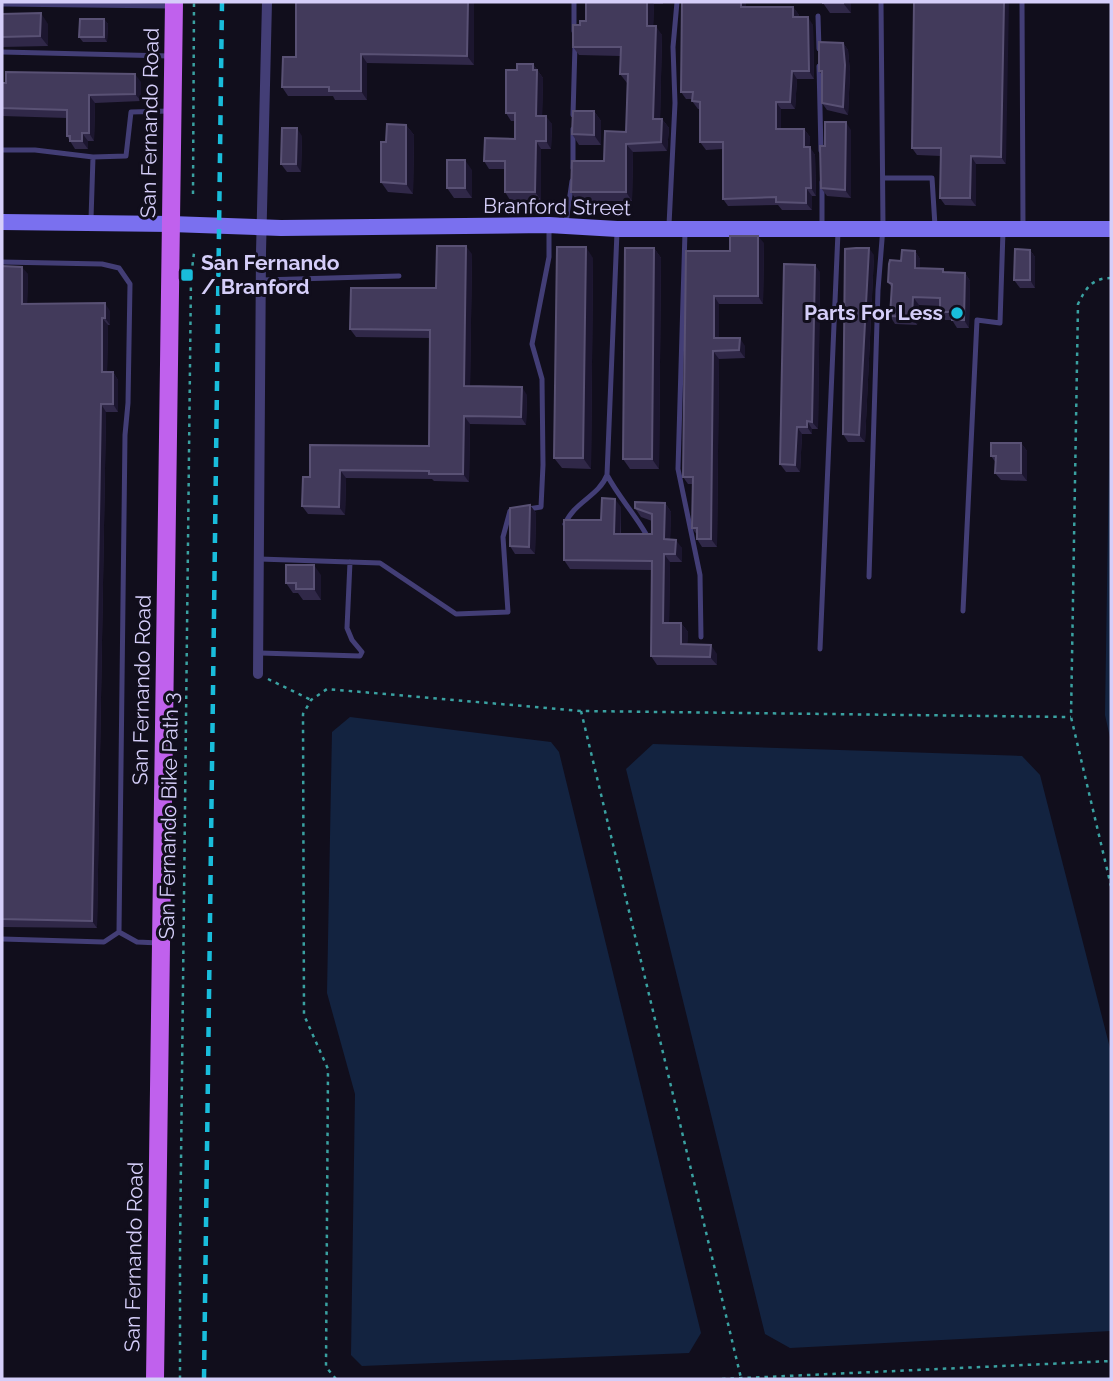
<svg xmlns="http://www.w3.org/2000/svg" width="1113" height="1381" font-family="Raleway,sans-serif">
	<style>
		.water { fill: #132340 }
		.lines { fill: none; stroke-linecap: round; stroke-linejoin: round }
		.path { stroke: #3aa1a1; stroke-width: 2.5; stroke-dasharray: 3.5 5; stroke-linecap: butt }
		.service { stroke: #433e76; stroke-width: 5 }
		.minor { stroke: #433e76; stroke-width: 10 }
		.secondary { stroke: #7a70ef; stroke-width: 16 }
		.primary { stroke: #c061ed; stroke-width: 18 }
		.rail { stroke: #19bddb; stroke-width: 4.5; stroke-dasharray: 10 9; stroke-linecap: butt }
		.wall { fill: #302848 }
		.shaded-wall { fill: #1c162f }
		.building { fill: #423a5b; stroke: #595174; stroke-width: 2 }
		.poi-dot { fill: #19bddb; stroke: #110e1c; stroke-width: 2.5 }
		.labels { text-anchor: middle; stroke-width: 6; stroke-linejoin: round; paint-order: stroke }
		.street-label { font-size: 21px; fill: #d5cef9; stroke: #110e1c }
		.poi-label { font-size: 21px; font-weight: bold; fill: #d5cef9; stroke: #110e1c; text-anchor: start }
	</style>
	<rect width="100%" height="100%" fill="#110e1c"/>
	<!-- water -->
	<path class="water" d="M1111,331V742L1105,715Z
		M350,717L551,742L559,752L701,1333L689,1353L362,1366L351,1355L355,1094L327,993L332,732Z
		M653,744L1022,756L1040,775L1111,1052V1331L790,1348L765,1334L626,769Z"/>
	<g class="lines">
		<!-- path -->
		<path class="path" d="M193,194L194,2
			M1111,278C1092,278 1086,288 1078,304L1071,717L1111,886
			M268,679L311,700
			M581,711L741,1378
			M180,1379V1251L191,277L194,253
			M336,1379L326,1367L328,1069L304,1015L303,714L311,700L327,689L581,711L1071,717
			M722,1379L1111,1361"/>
		<!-- service -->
		<path class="service" d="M574,2V31
			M1022,2L1023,228
			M2,4L170,6
			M818,16L819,49
			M2,52L170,56
			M819,66L821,151
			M573,115L575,45
			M2,150H35L93,157L91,219
			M93,157L126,156L131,112L169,111
			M573,168V129
			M883,178H932L935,226
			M822,182V228
			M566,223L572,181
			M669,225L675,103L673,47L677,2
			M685,232L678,469L700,575L701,637
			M2,262L102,264L119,268L130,284L128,403L125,435L119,932L104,942L2,939
			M262,280L399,276
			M607,475C618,496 634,513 646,534
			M528,509L541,507L543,465L542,379L532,344L549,257V228
			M565,524C574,502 599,496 607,475L617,232
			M259,559L380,563L456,614L508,612L503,537L510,511H515
			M869,577L878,290L883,227L881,2
			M963,611L977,320L1000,323L1003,231
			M820,649L838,232
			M260,653L360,656L362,652L352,640L347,628L350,562
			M119,932L137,942L159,943"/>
		<!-- minor -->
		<path class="minor" d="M258,674L261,252L267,2"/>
		<!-- secondary -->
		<path class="secondary" d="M2,222L171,224L281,228L549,225L617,229H1111"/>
		<!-- primary -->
		<path class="primary" d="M155,1379L174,2"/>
		<!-- rail -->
		<path class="rail" d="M204,1379L222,2"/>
	</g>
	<!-- wall -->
	<path class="wall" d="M474,2V65L367,63V100H335L333,96H288L282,87L296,57Z
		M586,2H663V4H654L653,26L662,35L660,119H662L669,128L667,151L633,152L632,201H577L571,192L604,161L626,132L627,83L620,74V56L579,55L573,47L580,25L586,21Z
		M682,2H745L746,4V7H793L799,15V17L813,25L814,79H797L795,109H781V129H804L810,137L809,147L815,155L816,196H812V210H782L778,205L728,206L723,199V149L706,150L700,142V109H698L692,101V99H686L681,92Z
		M851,2V13H830L823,3Z
		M914,2L1006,164H976V206L945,205L940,198L941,156L917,155L912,148Z
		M2,14L48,24V46L2,47Z
		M104,19L108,24L107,42H83L79,37Z
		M843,43L848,50L850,72L848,115L827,110L822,103V75L819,71Z
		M533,64L543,78L542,116L552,124L551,149H541V200H510L505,192V169H489L484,161L515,139V121H511L506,113L517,70Z
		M141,82V101L95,103L94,141H88V149H75L70,141L67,136V118L2,116V83Z
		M594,111L601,121V145H579L572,134Z
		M406,125L414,135L413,194L388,192L381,182L386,142Z
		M851,130V198L827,196L821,188L825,146Z
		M302,136L301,172H287L281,164Z
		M472,170V198H454L447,188Z
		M764,243L763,304H719V338L745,346V358L719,359L717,547H702L697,539V535L692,528V484H688L683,477L686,251H730Z
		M654,248L661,258L659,469H630L623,459Z
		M1030,250L1035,257V288H1020L1014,280Z
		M915,251L920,259V268L943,269L945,272L965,273L970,281L969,328H957L952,320H945L940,312V306L919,305L917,325L895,324L890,316L892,288L888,282L901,261Z
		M472,254L470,386L527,395L526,425L470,424L469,482L434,481L432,479L346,478L345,515L308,514L302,506L310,477L429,446L430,338L356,337L350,329L436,288Z
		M874,255L865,442H848L843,434Z
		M593,258L591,469L562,468L554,458Z
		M2,266L28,274L27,304L110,311V325H108L107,372H113L118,380V412H106L97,928L2,927Z
		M820,272L818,429H812V434H802L800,472H786L780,464Z
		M1021,443L1027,451V481L1001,480L995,473L996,463L991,456Z
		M665,503L671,512L670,539L682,548V562H670L669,623H681L688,632L687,644L717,654V665H657L651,656L652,570L570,569L564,560L601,520L621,507V534H652V521L641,517L635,508Z
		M530,505L536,513L535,554H515L510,546Z
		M321,575V600H303L298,593H293L286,583Z"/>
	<!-- shaded-wall -->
	<path class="shaded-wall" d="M468,2H474V65L467,56Z
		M647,2H652L654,4L653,35L647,26Z
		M741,2H745L746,4V15L741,7Z
		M843,2H851V13L843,3Z
		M1004,2H1009L1006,164L1001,157Z
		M793,7L799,15V25L793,17Z
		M41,13L48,24V46L40,36Z
		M808,17L813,25L814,79L809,71Z
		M104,19L108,24L107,42L104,37Z
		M656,26L662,35L660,128L653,119Z
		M843,43L848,50L850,72L848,115L843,107Z
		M361,54L367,63V100L361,91Z
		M533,64L543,78L542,124L536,116Z
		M792,71L797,79L795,109L790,102Z
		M135,74L141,82V101L135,94Z
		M89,95L95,103L94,141L89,133Z
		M776,102L781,109V136L776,129Z
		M594,111L601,121V145L594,135Z
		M546,116L552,124L551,149L546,141Z
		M662,119L669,128L667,151L661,142Z
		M846,122L851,130V198L845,190Z
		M406,125L414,135L413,194L406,184Z
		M297,128L302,136L301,172L296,164Z
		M804,129L810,137L809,155L804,147Z
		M82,133L88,141V149L82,141Z
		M536,141L541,149V200L535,192Z
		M626,144L633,152L632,201L626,192Z
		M810,147L815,155L816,196L811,188Z
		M971,156L976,164V206L970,198Z
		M465,160L472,170V198L465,188Z
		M806,188L812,196V210L806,203Z
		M758,236L764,243L763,304L758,296Z
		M466,246L472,254L470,394L464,386Z
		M586,247L593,258L591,469L583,458Z
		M654,248L661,258L659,469L652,459Z
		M869,248L874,255L865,442L859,435Z
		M1030,250L1035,257V288L1030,280Z
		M915,251L920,259V276L915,268Z
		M815,265L820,272L818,429L812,422Z
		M22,267L28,274L27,312L22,304Z
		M965,273L970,281L969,328L964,320Z
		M714,296L719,304V346L714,338Z
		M913,297L919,305L917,325L912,317Z
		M105,303L110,311V325L105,318Z
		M102,318L108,325L107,380L102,372Z
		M740,338L745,346V358L739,350Z
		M713,351L719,359L717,547L711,539Z
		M113,372L118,380V412L113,404Z
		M522,387L527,395L526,425L521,417Z
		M101,404L106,412L97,928L92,921Z
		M464,416L470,424L469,482L463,474Z
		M807,421L812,429V434L807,427Z
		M797,427L802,434L800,472L795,465Z
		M1021,443L1027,451V481L1021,473Z
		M340,470L346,478L345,515L339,507Z
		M615,499L621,507L620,543L614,534Z
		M665,503L671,512L670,548L664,539Z
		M530,505L536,513L535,554L529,547Z
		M676,540L682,548V562L675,554Z
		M664,554L670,562L669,632L663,623Z
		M314,565L321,575V600L314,589Z
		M681,623L688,632L687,653L681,644Z
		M711,645L717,654V665L710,657Z"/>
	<!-- building -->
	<path class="building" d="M296,2H468L467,56L361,54V91H329V87H282L283,57H296Z
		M586,2H647V26H656L653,119H662L661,142L626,144V192H571L572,161H604L605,131L626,132L628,74H620L621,47H573V25H580V21H586Z
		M682,2H741V7H793V17H808L809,71H792L790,102H776V129H804V147H810L811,188H806V203L776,202V197L723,199V142H700V102L692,101L693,92H681Z
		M823,2H843V3H823Z
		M914,2H1004L1001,157L971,156L970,198H940L941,148H912Z
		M41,13L40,36L2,37V14Z
		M80,19H104V37H79Z
		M819,42L843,43L845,65L843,107L822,103V71H819Z
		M517,64H533V70H537L536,116H546V141H536L535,192H505V161H484L485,138L515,139V113H506V70H517Z
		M6,72L135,74V94L89,95V133H82V141H70V136H67V110L2,108V83H6Z
		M573,111H594V135L572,134Z
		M825,122H846L845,190L821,188L820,146H825Z
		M387,124L406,125V184L381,182V142H386Z
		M282,128H297L296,164H281Z
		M447,160H465V188H447Z
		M730,236H758V296H714V338H740L739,350L713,351L711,539H697V528H692L693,477H683L686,251H730Z
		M437,246H466L464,386L522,387L521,417L464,416L463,474H429V471L340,470L339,507L302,506L303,477H310V445L429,446L430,330L350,329L351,288H436Z
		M557,247H586L583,458H554Z
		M625,248H654L652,459H623Z
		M856,248H869L859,435L843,434L845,249Z
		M1015,249L1030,250V280H1014Z
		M902,250L915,251V268L943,269V272L965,273L964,320H952V312H940V298L913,297L912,317L890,316L892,284L888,282L889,264L890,260L901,261Z
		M784,264L815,265L812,422L807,421V427H797L795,465L780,464Z
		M2,266L22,267V304L105,303V318H102V372H113V404H101L92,921L2,919Z
		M991,443H1021V473H995L996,456H991Z
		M602,498L615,499L614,534H652V514L635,508V502L665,503L664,539L676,540L675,554H664L663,623H681V644L711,645L710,657L651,656L652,561L564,560V520H601Z
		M530,505L529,547L510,546V508Z
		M286,565H314V589H296V583H286Z"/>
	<!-- markers -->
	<g class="poi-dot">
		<rect x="180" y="268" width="14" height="14" rx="3.5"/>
		<circle cx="957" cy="313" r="7"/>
	</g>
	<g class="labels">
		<!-- street labels -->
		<g class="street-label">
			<text transform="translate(150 123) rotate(-89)" y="7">San Fernando Road</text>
			<text transform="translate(557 207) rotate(1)" y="7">Branford Street</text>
			<text transform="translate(142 690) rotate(-89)" y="7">San Fernando Road</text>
			<text transform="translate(169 816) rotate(-89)" y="7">San Fernando Bike Path 3</text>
			<text transform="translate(134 1257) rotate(-89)" y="7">San Fernando Road</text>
		</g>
		<!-- poi labels -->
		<g class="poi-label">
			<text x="201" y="270">San Fernando<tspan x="201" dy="24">/ Branford</tspan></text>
			<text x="943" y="320" text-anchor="end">Parts For Less</text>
		</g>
	</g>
	<!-- border -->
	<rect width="1113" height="1381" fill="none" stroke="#d5cef9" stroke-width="7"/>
</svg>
